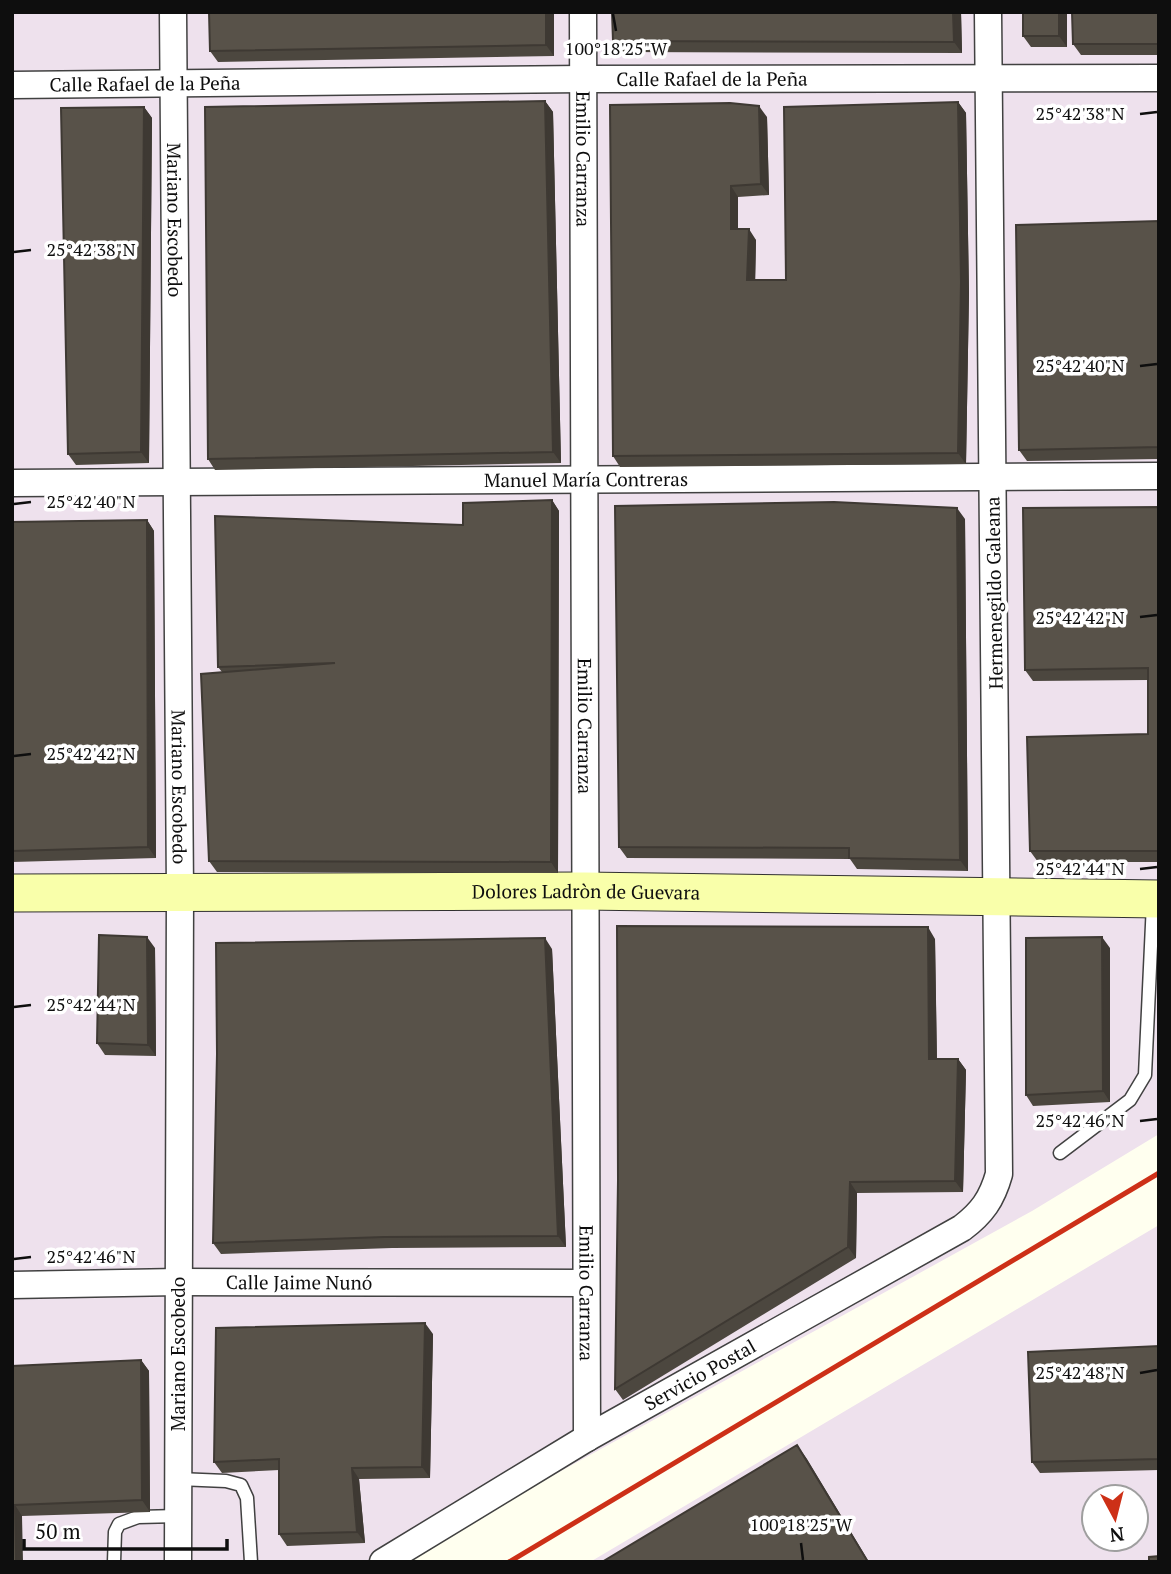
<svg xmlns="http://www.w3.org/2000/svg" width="1171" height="1574" font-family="'PT Serif',serif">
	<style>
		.industrial { fill: #eee1ed; fill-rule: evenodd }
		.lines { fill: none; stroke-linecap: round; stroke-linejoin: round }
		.lane-casing { stroke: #414141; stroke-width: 15 }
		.street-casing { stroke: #414141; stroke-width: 29 }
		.secondary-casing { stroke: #303030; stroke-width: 39 }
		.lane { stroke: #fff; stroke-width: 12 }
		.street { stroke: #fff; stroke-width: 26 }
		.secondary { stroke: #f9ffaa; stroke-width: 37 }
		.rail { stroke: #cd3017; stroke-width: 5 }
		.wall { fill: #4c473f }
		.shaded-wall { fill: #3e3933 }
		.building { fill: #585249; stroke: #3e3933; stroke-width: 2 }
		.ticks { fill: none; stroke: #0e0e0e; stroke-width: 2.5 }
		.labels { text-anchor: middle; stroke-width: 7; stroke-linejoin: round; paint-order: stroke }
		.street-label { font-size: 19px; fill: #0e0e0e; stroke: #fff }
		.ticks-label { font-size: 18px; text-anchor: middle; fill: #0e0e0e; stroke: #fff; stroke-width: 7; stroke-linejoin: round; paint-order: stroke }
	</style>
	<rect width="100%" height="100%" fill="#ffffef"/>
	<!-- industrial -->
	<path class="industrial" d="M12,12H1159V1134L1032,1211L396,1562H12Z
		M1159,1225V1562H590ZM1094,1497H1136V1539H1094Z"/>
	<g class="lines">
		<defs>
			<path id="lane" d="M1060,1153L1130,1100L1145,1075L1153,903
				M178,1479L226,1481L241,1485L247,1498L251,1562
				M114,1562L115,1532L119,1524L138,1517L178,1516"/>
			<g id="street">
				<path id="s1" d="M173,12L180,892L178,1562"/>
				<path id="s2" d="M583,12L587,1438"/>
				<path id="s3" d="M12,85L583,79L1159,78"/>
				<path id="s4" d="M12,483L1159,476"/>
				<path id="s5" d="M12,1285L178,1282L584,1283"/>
				<path id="s6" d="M383,1562L587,1438L962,1228C982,1213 992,1199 999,1174L988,12"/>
			</g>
			<g id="secondary">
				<path id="s7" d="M12,893L584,891L1159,899"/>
			</g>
		</defs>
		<!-- lane casing -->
		<use href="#lane" class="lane-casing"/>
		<!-- street casing -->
		<use href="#street" class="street-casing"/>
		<!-- secondary casing -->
		<use href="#secondary" class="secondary-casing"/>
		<!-- lane -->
		<use href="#lane" class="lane"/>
		<!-- street -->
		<use href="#street" class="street"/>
		<!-- secondary -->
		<use href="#secondary" class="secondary"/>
		<!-- rail -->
		<path class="rail" d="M509,1562L1159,1173"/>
	</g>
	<!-- wall -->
	<path class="wall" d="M554,12V56L218,62L210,51Z
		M612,12H961L962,53L620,52L613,41Z
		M1067,12V47H1031L1023,36Z
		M1159,12V55H1081L1073,44Z
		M545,101L553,112L561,463L215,470L208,459Z
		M958,102L966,113L969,293L966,464L620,467L613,456L610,105L767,117L769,195L738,197V229L756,240L755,280H786Z
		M144,107L152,118L149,463L76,465L68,454Z
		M1159,221V459L1027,461L1019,450Z
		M552,500L559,511L558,873L217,872L209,861L222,672L218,667L463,525Z
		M1159,507V862H1038L1030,851L1148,734V680L1033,681L1025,670Z
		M965,519L968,871L857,869L850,859L627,858L619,847Z
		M147,520L154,531L156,858L12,862V522Z
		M935,939L937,1059H958L966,1070L963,1192L857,1193L856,1258L623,1400L615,1389Z
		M155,948L156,1056L105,1055L97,1043Z
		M1110,948V1102L1033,1106L1026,1095Z
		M552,949L566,1247L392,1248L221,1254L213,1243L217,1054Z
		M433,1334L430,1478L359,1479L365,1543L287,1546L279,1534V1470L222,1473L214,1462Z
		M1159,1346V1470L1040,1473L1032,1462Z
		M141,1360L149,1371L150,1512L22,1516L12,1562V1366Z"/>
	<!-- shaded-wall -->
	<path class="shaded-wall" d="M546,12H554V56L546,45Z
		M953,12H961L962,53L954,42Z
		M1059,12H1067V47L1059,36Z
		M545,101L553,112L561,463L553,452Z
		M958,102L966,113L969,293L966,464L958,453Z
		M759,106L767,117L769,195L761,184Z
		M144,107L152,118L149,463L141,452Z
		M731,186L738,197V240L731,229Z
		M749,229L756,240L755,291L747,280Z
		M552,500L559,511L558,873L551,862Z
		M957,508L965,519L968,871L960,860Z
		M147,520L154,531L156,858L148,847Z
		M928,927L935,939L937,1070L929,1059Z
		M147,937L155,948L156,1056L148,1045Z
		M1102,937L1110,948V1102L1103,1091Z
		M545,938L552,949L566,1247L558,1236Z
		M958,1059L966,1070L963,1192L955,1181Z
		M850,1182L857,1193L856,1258L848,1247Z
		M425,1323L433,1334L430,1478L422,1467Z
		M141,1360L149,1371L150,1512L142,1500Z
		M797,1445L807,1459L869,1562H868Z
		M352,1468L359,1479L365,1543L357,1532Z
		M15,1505L22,1516L23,1562H16Z"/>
	<!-- building -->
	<path class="building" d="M209,12H546V45L210,51Z
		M612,12H953L954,42L613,41Z
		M1023,12H1059V36H1023Z
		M1072,12H1159V44H1073Z
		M545,101L553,452L208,459L205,107Z
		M958,102L961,282L958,453L613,456L610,105L730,103L759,106L761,184L731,186V229H749L747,280H786L784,107Z
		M144,107L141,452L68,454L61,108Z
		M1159,221V447L1019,450L1016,225Z
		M552,500L551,862L209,861L201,674L335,663L218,667L215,516L463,525V503Z
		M834,502L957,508L960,860L849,858V848L619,847L615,506Z
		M1159,507V851H1030L1027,737L1148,734V668L1025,670L1023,508Z
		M147,520L148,847L12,851V522Z
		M617,926L928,927L929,1059H958L955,1181L850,1182L848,1247L615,1389L618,1180Z
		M99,935L147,937L148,1045L97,1043Z
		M1102,937L1103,1091L1026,1095V938Z
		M545,938L558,1236L384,1237L213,1243L217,1054L216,943Z
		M425,1323L422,1467L352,1468L357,1532L279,1534V1459L214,1462L216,1328Z
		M1159,1346V1459L1032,1462L1028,1352Z
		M141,1360L142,1500L15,1505L16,1562H12V1366Z
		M797,1445L868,1562H602Z
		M1159,1556V1562H1149V1557Z"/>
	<!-- ticks -->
	<path class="ticks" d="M613,14L616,31M1140,114L1157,112M14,252L31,250M1140,366L1157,364M14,504L31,502M1140,617L1157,615M14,756L31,754M1140,869L1157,867M14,1007L31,1005M1140,1121L1157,1119M14,1259L31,1257M1140,1373L1157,1370M801,1543L803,1560"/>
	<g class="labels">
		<!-- street labels -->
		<g class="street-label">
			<text dy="7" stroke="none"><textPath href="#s3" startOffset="700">Calle Rafael de la Peña</textPath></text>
			<text dy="7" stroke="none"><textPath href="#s3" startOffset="133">Calle Rafael de la Peña</textPath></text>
			<text dy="7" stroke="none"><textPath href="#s2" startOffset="147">Emilio Carranza</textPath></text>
			<text dy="7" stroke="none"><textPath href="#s1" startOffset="208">Mariano Escobedo</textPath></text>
			<text dy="7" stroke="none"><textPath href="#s4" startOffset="574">Manuel María Contreras</textPath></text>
			<text transform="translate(994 593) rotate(-91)" y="7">Hermenegildo Galeana</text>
			<text dy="7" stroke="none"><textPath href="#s2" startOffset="714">Emilio Carranza</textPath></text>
			<text dy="7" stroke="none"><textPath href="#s1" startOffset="775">Mariano Escobedo</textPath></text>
			<text dy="7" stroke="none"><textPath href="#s7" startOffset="574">Dolores Ladròn de Guevara</textPath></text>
			<text dy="7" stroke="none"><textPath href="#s5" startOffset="287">Calle Jaime Nunó</textPath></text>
			<text dy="7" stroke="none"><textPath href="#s2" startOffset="1281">Emilio Carranza</textPath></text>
			<text transform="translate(178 1354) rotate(-90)" y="7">Mariano Escobedo</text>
			<text dy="7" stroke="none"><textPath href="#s6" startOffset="368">Servicio Postal</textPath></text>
		</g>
	</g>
	<g class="ticks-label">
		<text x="616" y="55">100°18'25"W</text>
		<text x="1080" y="120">25°42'38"N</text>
		<text x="91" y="256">25°42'38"N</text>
		<text x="1080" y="372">25°42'40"N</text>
		<text x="91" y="508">25°42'40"N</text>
		<text x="1080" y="624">25°42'42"N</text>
		<text x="91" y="760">25°42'42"N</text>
		<text x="1080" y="875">25°42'44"N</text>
		<text x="91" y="1011">25°42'44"N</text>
		<text x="1080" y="1127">25°42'46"N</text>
		<text x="91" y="1263">25°42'46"N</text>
		<text x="1080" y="1379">25°42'48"N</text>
		<text x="801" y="1531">100°18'25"W</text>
	</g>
	<!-- border -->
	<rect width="1171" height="1574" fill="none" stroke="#0e0e0e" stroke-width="28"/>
	<!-- north arrow -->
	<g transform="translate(1115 1518) rotate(173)"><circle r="33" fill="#ffffff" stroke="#9f9f9f" stroke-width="2"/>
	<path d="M0-5L12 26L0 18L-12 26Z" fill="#cd3017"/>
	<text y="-10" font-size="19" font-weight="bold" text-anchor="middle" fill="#0e0e0e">N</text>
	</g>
	<!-- scale -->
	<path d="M24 1539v10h203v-10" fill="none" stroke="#0e0e0e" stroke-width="3.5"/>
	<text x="35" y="1539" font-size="21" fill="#0e0e0e" stroke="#ffffff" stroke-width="5" paint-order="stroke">50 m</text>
</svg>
